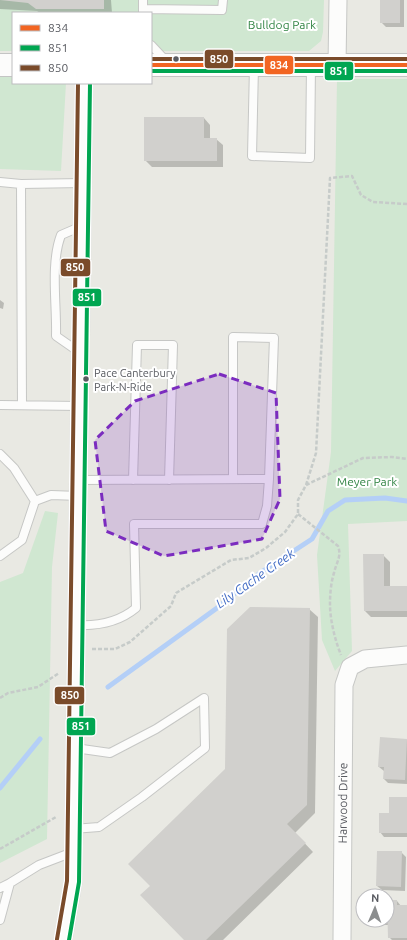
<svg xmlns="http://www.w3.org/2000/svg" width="407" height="940" font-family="Ubuntu,sans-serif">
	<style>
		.green { fill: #d0e7d1 }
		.shadow { fill: #0003 }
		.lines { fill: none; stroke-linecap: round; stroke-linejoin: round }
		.stream { stroke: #b4cff7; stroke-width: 5 }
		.building { fill: #d1d0cd }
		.lane-casing { stroke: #c6c7c5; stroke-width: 10 }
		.street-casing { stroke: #c6c7c5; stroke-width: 19 }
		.secondary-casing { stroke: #c4c5c4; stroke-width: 24 }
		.path { stroke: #c6cbc9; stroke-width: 2.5; stroke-dasharray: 4 2; stroke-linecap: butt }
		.lane { stroke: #fcfcfb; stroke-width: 8 }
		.street { stroke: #fcfcfb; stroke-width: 17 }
		.secondary { stroke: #fcfcfb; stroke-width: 22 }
		.bus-1-casing { stroke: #fff; stroke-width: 7 }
		.bus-2-casing { stroke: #fff; stroke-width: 7 }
		.bus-3-casing { stroke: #fff; stroke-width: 7 }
		.bus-1 { stroke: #f26522; stroke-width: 4 }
		.bus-2 { stroke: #00a651; stroke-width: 4 }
		.bus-3 { stroke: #7a4b2a; stroke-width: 4 }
		.marked { fill: #7b2cbf; fill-opacity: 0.2; stroke: #7b2cbf; stroke-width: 3; stroke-dasharray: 8 5; stroke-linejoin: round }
		.bus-dot { fill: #595b61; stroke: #fff; stroke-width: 1.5 }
		.labels { text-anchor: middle; stroke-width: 4; stroke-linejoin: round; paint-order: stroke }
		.bus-label { font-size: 11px; fill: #595b61; stroke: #fff; text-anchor: start }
		.park-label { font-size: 12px; fill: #338545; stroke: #fff }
		.street-label { font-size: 12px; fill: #595b61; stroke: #fff }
		.water-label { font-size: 13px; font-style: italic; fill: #3f69c3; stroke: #fff }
		.line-badge { stroke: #fff; stroke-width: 1.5 }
		.badge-label { font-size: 11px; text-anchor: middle; font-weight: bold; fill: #fff }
	</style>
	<rect width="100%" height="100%" fill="#e9e9e3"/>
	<!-- green -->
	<path class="green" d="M0,0H324L323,32L321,41L309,51H151V13H13V51H0Z
		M0,76H13V83H66L61,171L0,169Z
		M337,79H407V521L348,524L352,651L335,671L322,640L317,555L331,452Z
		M45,511L58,513L52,567L47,839L0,863V582L23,573Z"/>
	<!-- shadow -->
	<path class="shadow" d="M0,0H111L112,13H40L37,11L0,9Z
		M381,0H404V27H386L381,22Z
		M204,118L210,125V139H216L223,145V167H152L145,160Z
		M0,300L4,303L3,309L0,308Z
		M383,555L390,562V587H407V617H371L365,611Z
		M309,609L318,617L315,813L295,833L313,852L223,940H186L151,886L226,769Z
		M381,738L407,740V784L388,783L384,779V771L379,767Z
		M407,798V837H384L380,832L390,814Z
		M401,852L406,857L405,891L382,890L377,886Z
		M387,901H397L401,906H407V940H392L389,937L390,925H384L379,920H387Z"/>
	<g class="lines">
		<!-- stream -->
		<path class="stream" d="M108,687L217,608L260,573L312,539L328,511L345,500L385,498L407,501
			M0,788L40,739"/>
	</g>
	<!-- building -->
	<path class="building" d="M0,0H104V9H36L28,3Z
		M380,0H400V23H380Z
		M144,117H204V138H217V161H144Z
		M363,554H384V586H407V611H364Z
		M250,607L310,608L307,805L287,824L306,843L206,940H184L140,895L150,886L128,864L225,769L227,629Z
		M380,737L407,739L405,780L383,779L384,767H378Z
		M389,797H407V833H379V813H389Z
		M377,851H402L401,887L376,886Z
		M387,900H397V905H407V938H388Z"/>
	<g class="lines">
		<defs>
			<path id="lane" d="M143,9L222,10L223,0
				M143,13V0
				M151,45L167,62
				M254,66L252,156L310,158L311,65
				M0,182L21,184L83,183
				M21,184L22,405
				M79,352L56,336C57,305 50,264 61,235L82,226
				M0,405L80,406
				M0,454L14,468L35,501
				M80,480L269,479L274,338L233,337V479
				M133,480L137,345H173L169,480
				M0,556L22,540L35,501L51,495L79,496
				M78,625C100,626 119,622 136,608L134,524H262L267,506L269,479
				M73,829L99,827L142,797L205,748L204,698L156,729L110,753L75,748
				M0,888L10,883
				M0,920L10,883L39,865L73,852"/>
			<g id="street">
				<path d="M337,65L338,0"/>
				<path d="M63,940L73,882L84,83"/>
				<path id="s1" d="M342,940L344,685L350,667L365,659L407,655"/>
			</g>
			<path id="secondary" d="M0,65H13
				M151,65H407"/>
		</defs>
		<!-- lane casing -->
		<use href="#lane" class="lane-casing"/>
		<!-- street casing -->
		<use href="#street" class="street-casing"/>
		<!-- secondary casing -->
		<use href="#secondary" class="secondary-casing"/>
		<!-- path -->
		<path class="path" d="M306,485L316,453L330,178L352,176L361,195L373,202L407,204
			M298,514L338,546C342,557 336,563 334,573C331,582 330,594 330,604C330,620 335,640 341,655
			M92,649H115L130,642L171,606L176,593L231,560L249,558L266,548L285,532L298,514V500L306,485L363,458L392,457L407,459
			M0,698L8,693L38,687L59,673
			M0,849L56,817"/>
		<!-- lane -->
		<use href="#lane" class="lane"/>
		<!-- street -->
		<use href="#street" class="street"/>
		<!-- secondary -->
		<use href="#secondary" class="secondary"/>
		<defs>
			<path id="bus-1" d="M151,65H407"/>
			<path id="bus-2" d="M151,71H407
				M69,940L79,882L90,83"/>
			<path id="bus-3" d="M151,59H407
				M57,939L67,881L78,83"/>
		</defs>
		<!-- bus-1 casing -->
		<use href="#bus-1" class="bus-1-casing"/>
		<!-- bus-2 casing -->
		<use href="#bus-2" class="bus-2-casing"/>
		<!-- bus-3 casing -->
		<use href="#bus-3" class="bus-3-casing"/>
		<!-- bus-1 -->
		<use href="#bus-1" class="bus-1"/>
		<!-- bus-2 -->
		<use href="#bus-2" class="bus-2"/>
		<!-- bus-3 -->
		<use href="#bus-3" class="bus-3"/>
	</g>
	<!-- marked area -->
	<path class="marked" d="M219,374L276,393L280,499L262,539L164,556L106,531L95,440L135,401Z"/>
	<!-- markers -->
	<g class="bus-dot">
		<circle cx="176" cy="59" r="3.5"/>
		<circle cx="86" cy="379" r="3.5"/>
	</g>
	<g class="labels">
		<!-- bus labels -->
		<g class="bus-label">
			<text x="94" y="377">Pace Canterbury<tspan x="94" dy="14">Park-N-Ride</tspan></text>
		</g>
		<!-- park labels -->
		<g class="park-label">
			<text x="282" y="29">Bulldog Park</text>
			<text x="367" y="486">Meyer Park</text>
		</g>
		<!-- street labels -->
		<g class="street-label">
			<text dy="4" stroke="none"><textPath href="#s1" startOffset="137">Harwood Drive</textPath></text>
		</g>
		<!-- water labels -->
		<g class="water-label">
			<text transform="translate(255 578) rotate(-35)" y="5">Lily Cache Creek</text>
		</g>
	</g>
	<g class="line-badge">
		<rect x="204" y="49" width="30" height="20" rx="4" fill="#7a4b2a"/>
		<rect x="264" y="55" width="30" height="20" rx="4" fill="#f26522"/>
		<rect x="324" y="61" width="30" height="20" rx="4" fill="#00a651"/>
		<rect x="60" y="258" width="31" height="19" rx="4" fill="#7a4b2a"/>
		<rect x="72" y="288" width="30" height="19" rx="4" fill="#00a651"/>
		<rect x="54" y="686" width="31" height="19" rx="4" fill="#7a4b2a"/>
		<rect x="66" y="717" width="30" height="19" rx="4" fill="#00a651"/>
	</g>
	<g class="badge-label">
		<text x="219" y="63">850</text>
		<text x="279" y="69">834</text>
		<text x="339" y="75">851</text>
		<text x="75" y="271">850</text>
		<text x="87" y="301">851</text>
		<text x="70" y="699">850</text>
		<text x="81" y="730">851</text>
	</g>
	<!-- legend -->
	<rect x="12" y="12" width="140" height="72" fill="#ffffff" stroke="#bdbdc0"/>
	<rect x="20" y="25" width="20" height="6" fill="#f26522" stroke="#bdbdc0"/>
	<text x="48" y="32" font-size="12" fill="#595b61">834</text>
	<rect x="20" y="45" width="20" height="6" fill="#00a651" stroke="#bdbdc0"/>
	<text x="48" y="52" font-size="12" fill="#595b61">851</text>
	<rect x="20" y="65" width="20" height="6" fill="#7a4b2a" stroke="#bdbdc0"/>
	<text x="48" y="72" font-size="12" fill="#595b61">850</text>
	<!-- north arrow -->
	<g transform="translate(375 908) rotate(2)"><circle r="19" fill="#ffffff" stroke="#bdbdc0"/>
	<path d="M0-3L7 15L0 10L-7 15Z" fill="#8b8d8e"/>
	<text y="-6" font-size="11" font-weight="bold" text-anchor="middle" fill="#595b61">N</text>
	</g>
</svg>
